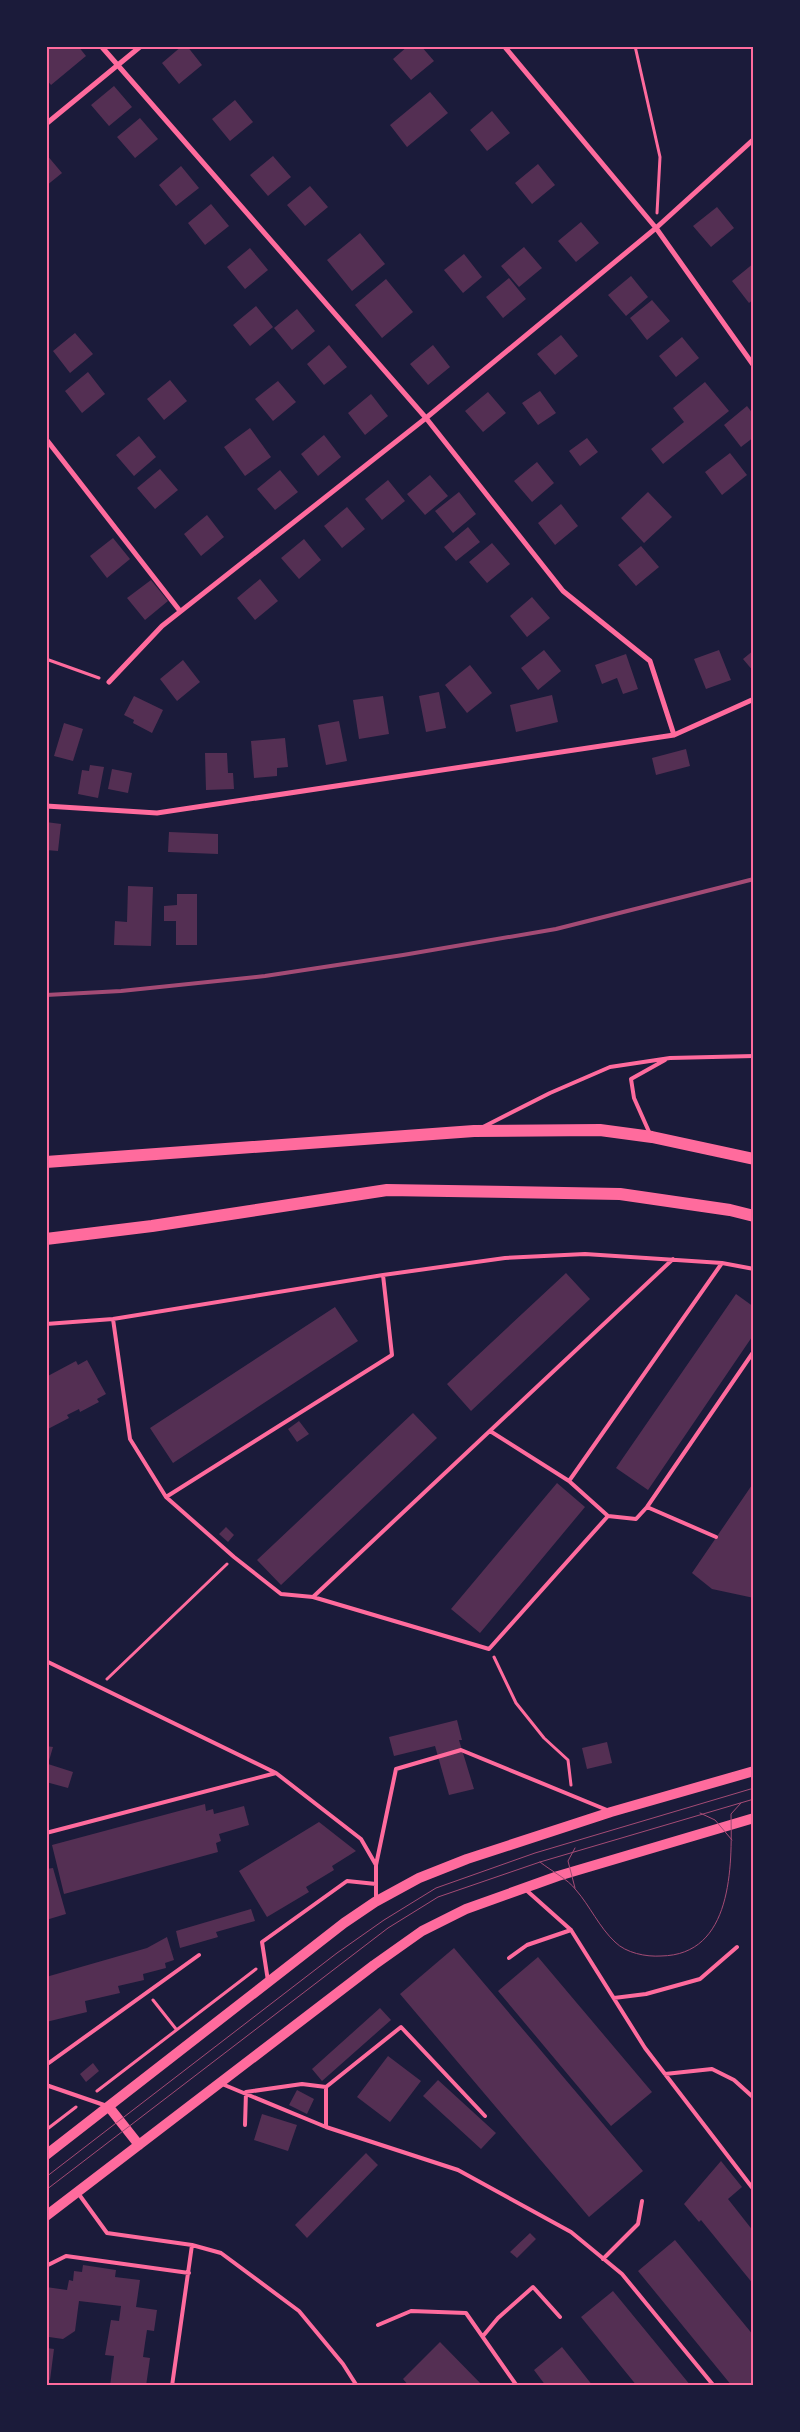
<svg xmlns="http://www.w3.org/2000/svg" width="800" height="2432" font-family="'PT Sans Narrow',sans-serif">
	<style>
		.building { fill: #542f53 }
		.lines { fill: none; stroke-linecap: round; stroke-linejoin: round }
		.path { stroke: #ff6b9d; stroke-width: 3 }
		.service { stroke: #ff6b9d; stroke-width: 4 }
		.minor { stroke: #ff6b9d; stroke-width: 5 }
		.secondary { stroke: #ff6b9d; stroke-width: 10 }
		.primary { stroke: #ff6b9d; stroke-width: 12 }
		.tram { stroke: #a44b75; stroke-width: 1 }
		.rail { stroke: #a44b75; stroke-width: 4 }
		.neatline { fill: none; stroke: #ff6b9d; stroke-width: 2 }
	</style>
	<rect width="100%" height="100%" fill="#1b1b3a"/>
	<!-- building -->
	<path class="building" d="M47,46H78L86,56L51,85L46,79Z
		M182,46H187L202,65L179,84L162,63Z
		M408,46H421L434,61L411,80L393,59Z
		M114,86L132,107L109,126L91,105Z
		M430,92L448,113L407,147L390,125Z
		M235,100L253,122L230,141L212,119Z
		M492,111L510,133L487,151L470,130Z
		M140,118L158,139L135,158L117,137Z
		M46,154L62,173L46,186Z
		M273,156L291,177L268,196L250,175Z
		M538,164L555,185L532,204L515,183Z
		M181,166L199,188L176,206L159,185Z
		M310,186L328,207L305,226L287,205Z
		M211,204L229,226L205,245L188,223Z
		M717,207L734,228L711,247L693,226Z
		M581,222L599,243L576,262L558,241Z
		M360,233L385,264L352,291L327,260Z
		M524,247L542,268L519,287L501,266Z
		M250,248L268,270L245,289L227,267Z
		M464,254L482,277L463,293L444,270Z
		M754,263V299L749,303L732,281Z
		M631,276L648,297L626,316L608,295Z
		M509,278L526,299L503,318L486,297Z
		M386,279L413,312L382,338L355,305Z
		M652,300L670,321L647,340L630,318Z
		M256,306L273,327L250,346L233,325Z
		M297,309L315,331L292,350L274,328Z
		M75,333L93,354L70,373L53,351Z
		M561,335L578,356L555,375L537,354Z
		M682,337L699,358L676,377L659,356Z
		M329,345L347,367L324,385L307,364Z
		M433,345L450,367L428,385L410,364Z
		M88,372L105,394L82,413L65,391Z
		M170,380L187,401L164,420L147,399Z
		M278,381L296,402L273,421L255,399Z
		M705,382L729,411L663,464L651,449L684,422L673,408Z
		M540,391L556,413L538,425L522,403Z
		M488,392L506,413L483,432L465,411Z
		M371,394L388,416L365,435L348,413Z
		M747,406L754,415V437L741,447L724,425Z
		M250,428L271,457L245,476L224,447Z
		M324,435L341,457L318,476L301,454Z
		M139,436L156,457L134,476L116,455Z
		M587,438L598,452L580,466L569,451Z
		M730,453L747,475L722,495L705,472Z
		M537,462L554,483L532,502L514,481Z
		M160,469L178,490L155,509L137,488Z
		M280,470L298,492L275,510L257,489Z
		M430,475L448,496L425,515L407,494Z
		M388,480L405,501L382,520L365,499Z
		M459,492L476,514L453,533L435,511Z
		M648,492L672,517L644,543L621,518Z
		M561,504L578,526L555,545L538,523Z
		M347,507L365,529L342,548L324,526Z
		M207,515L224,537L201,556L184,534Z
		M468,527L480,542L456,561L444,547Z
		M113,538L130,559L107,578L90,556Z
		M304,539L321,560L299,579L281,558Z
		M492,543L510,564L487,583L469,562Z
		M641,546L659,567L636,586L618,565Z
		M260,579L278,601L255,620L237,598Z
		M151,580L168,601L145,620L127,598Z
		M532,597L550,618L527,637L510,616Z
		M544,650L561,671L538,690L521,668Z
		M719,650L731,680L706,689L694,659Z
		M754,650V672L743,659Z
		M626,654L638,689L623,694L617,678L602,684L595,665Z
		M183,660L200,682L177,701L160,679Z
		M470,665L492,693L467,713L445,685Z
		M439,692L446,728L426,732L419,696Z
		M552,695L558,722L516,732L510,705Z
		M134,696L163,710L152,733L133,723L134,720L124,715Z
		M383,696L389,734L359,739L353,700Z
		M339,721L347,761L326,765L318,725Z
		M64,723L83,729L73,761L54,756Z
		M285,738L288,767L277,768V776L254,778L251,741Z
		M686,749L690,766L656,775L652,758Z
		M205,753H227L228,773H233L234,789L206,790Z
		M90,765L104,767L98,798L78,794L82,770L89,771Z
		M112,769L132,773L128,793L108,789Z
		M46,822L61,824L58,851L46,850Z
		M169,832L218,834V854L168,852Z
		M128,886L153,887L151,946L114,945L115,921L127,922Z
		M177,894H197V945H176V921H164V906L177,905Z
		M566,1273L590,1299L471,1411L447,1384Z
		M736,1294L754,1307V1334L648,1490L616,1468Z
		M335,1307L358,1341L173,1463L150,1428Z
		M87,1360L106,1394L97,1399L99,1402L80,1412L79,1409L67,1415L69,1418L46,1430V1377L76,1361L78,1365Z
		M413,1413L437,1438L281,1585L257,1560Z
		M299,1421L309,1434L297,1442L288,1429Z
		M754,1482V1598L712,1589L692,1573Z
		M557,1483L585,1507L480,1633L451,1609Z
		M226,1527L234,1535L228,1542L219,1534Z
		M457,1720L462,1740H459L474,1789L449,1795L435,1746L394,1756L389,1737Z
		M607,1742L612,1763L587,1769L582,1748Z
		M46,1746L53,1747L48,1764L73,1772L68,1788L46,1782Z
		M205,1804L206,1811L213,1809L214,1814L244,1806L249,1825L219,1834L221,1841L216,1843L218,1852L64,1894L52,1845Z
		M319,1822L356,1851L332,1866L334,1870L306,1887L309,1892L267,1917L239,1871Z
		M53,1868L66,1914L46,1920V1869Z
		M251,1909L255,1921L216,1932L218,1937L180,1948L176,1931Z
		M167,1937L174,1960L165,1963L166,1968L143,1974L144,1980L118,1986L120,1993L85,2001L87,2012L46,2022V1977L147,1948Z
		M454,1948L643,2171L589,2217L400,1994Z
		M538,1957L652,2092L611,2126L498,1991Z
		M380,2008L391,2020L322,2081L312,2069Z
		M388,2056L421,2081L390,2122L357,2097Z
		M93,2063L99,2071L86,2082L80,2074Z
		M438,2080L496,2133L481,2149L423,2096Z
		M297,2090L314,2099L307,2114L289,2105Z
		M262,2114L297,2125L288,2151L254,2140Z
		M366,2153L378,2165L307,2238L295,2225Z
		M721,2161L742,2187L728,2199L754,2232V2285L701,2220L699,2222L684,2204Z
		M530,2233L536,2239L517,2258L510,2252Z
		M675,2240L754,2336V2386H732L638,2271Z
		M83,2265L116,2270L115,2277L140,2280L136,2307L157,2310L154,2331L147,2330L145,2343L143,2357L150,2358L146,2386H110L114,2356L105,2355L111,2320L119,2321L121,2306L79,2301L75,2331L63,2339L49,2337L47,2348L54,2349L50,2380L46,2379V2287L67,2290L69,2280L73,2281L74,2271L82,2272Z
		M613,2291L691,2386H637L581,2317Z
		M440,2342L483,2386H409L403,2379Z
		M562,2347L593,2386H546L534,2370Z"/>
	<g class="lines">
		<!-- path -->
		<path class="path" d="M635,46L660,157L657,213
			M46,659L99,678
			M494,1657L516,1703L544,1738L568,1760L571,1785
			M107,1679L227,1564
			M153,2000L176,2029
			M97,2091L256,1969
			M46,2130L76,2107"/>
		<!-- service -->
		<path class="service" d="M483,1127L550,1093L610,1067L670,1058L754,1056
			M650,1134L634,1098L631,1079L665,1060
			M113,1319L130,1439L166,1497L392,1355L383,1275
			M46,1324L113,1319L383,1275L505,1258L585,1254L722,1263L754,1269
			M490,1431L569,1481L608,1516L636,1519L647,1507L754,1351
			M569,1481L722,1263
			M166,1497L234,1557L281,1594L313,1597L673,1259
			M647,1507L716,1537
			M313,1597L489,1649L608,1516
			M46,1661L276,1773L361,1839L376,1865
			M46,1833L276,1773
			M525,1889L571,1930L645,2048L754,2190
			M376,1899V1865L396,1769L461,1750L607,1810
			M509,1958L527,1945L571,1930
			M268,1981L262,1942L347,1881L376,1884
			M614,1998L646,1994L700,1979L737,1947
			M46,2065L199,1955
			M665,2074L712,2069L734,2080L754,2098
			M222,2084L326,2127
			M46,2085L107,2106
			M485,2116L401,2027L326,2087V2127L458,2170L571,2232L622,2274L714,2386
			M245,2125L246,2092L302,2084L326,2087
			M78,2193L107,2233L192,2245L172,2386
			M192,2245L221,2253L299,2311L343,2364L357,2386
			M603,2259L638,2224L642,2201
			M46,2266L66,2256L189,2273
			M378,2325L411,2311L466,2313L517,2386
			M483,2336L498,2318L533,2287L560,2317
			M611,2385L612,2386"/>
		<!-- minor -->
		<path class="minor" d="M101,46L426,418L563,591L650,661L674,735
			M504,46L656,228L754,366
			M46,124L141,46
			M46,439L180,611
			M109,682L162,626L426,418L656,228L754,139
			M46,806L157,813L674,735L754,699"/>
		<!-- secondary -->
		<path class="secondary" d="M109,2107L139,2145
			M46,2155L344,1923L375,1902L419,1878L467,1859L611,1812L754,1771
			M46,2216L374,1965L422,1931L466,1909L558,1876L754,1818"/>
		<!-- primary -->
		<path class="primary" d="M46,1162L474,1131L600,1130L652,1137L754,1159
			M46,1239L152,1226L387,1190L620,1194L730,1210L754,1216"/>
		<!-- tram -->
		<path class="tram" d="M700,1813L715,1820L732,1840
			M540,1862C551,1871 568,1879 576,1890C590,1906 599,1927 615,1942C626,1953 646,1957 661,1956C733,1955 732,1866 731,1814L741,1803
			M575,1888L568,1861L575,1848
			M46,2177L337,1953L384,1920L436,1888L535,1853L754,1788
			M46,2190L388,1928L438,1897L540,1862L754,1799"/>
		<!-- rail -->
		<path class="rail" d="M46,995L121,991L265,976L403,955L556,929L754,879"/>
	</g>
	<!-- border -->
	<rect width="800" height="2432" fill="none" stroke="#1b1b3a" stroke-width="95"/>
	<rect x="48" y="48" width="704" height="2336" class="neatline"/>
</svg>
